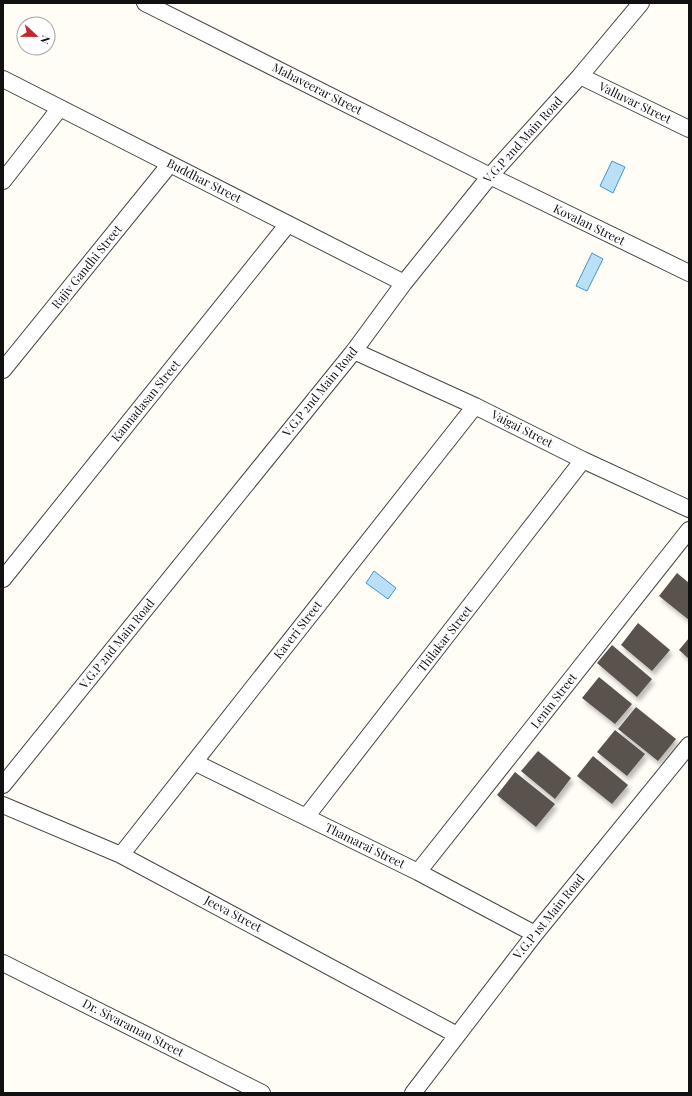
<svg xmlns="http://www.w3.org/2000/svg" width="692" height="1096" font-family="'Playfair Display',serif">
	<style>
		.water { fill: #b9e0f7; stroke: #3f96cf }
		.building { fill: #5a524d; filter: url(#shadow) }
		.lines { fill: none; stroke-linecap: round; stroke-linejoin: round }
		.street-casing { stroke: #444; stroke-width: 18 }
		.street { stroke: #fff; stroke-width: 16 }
		.labels { text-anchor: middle; stroke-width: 4; stroke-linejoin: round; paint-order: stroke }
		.street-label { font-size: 12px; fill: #111; stroke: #fff }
	</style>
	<defs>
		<filter id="shadow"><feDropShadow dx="2.5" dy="4.5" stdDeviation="2" flood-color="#0004"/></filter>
	</defs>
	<rect width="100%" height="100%" fill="#fffdf5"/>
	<!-- water -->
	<path class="water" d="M612,161L625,167L613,193L600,186Z
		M592,253L603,259L587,291L576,286Z
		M374,571L396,588L388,599L366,583Z"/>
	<!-- building -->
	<path class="building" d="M677,573L689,583V620L659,596Z
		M638,623L670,650L652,671L621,645Z
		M689,638V659L679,650Z
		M612,645L652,679L637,697L597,663Z
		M599,677L632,704L615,724L582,698Z
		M636,707L676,739L658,761L618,729Z
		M615,730L645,754L627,776L597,752Z
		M538,751L571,778L555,799L521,771Z
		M593,756L628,785L612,804L577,776Z
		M515,772L555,804L536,827L497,795Z"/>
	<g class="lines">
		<defs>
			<path id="street" d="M145,3L490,176L689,273
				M580,76L689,129
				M3,79L404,283
				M3,181L60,108
				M354,351L475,406L583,460L689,509
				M3,370L170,164
				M3,579L288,224
				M194,762L418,872L535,934
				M3,785L354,351L404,283L490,176L580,76L641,3
				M3,805L121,855L457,1035
				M306,817L583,460
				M121,855L475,406
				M418,872L689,530
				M3,963L262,1093
				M413,1093L535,934L689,745"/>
		</defs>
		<!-- street casing -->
		<use href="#street" class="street-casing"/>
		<!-- street -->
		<use href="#street" class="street"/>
	</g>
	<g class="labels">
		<!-- street labels -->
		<g class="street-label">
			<text transform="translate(317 89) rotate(27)" y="4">Mahaveerar Street</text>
			<text transform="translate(635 103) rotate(26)" y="4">Valluvar Street</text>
			<text transform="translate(523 140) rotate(-48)" y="4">V.G.P 2nd Main Road</text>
			<text transform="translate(204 181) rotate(27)" y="4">Buddhar Street</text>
			<text transform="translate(589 225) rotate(26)" y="4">Kovalan Street</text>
			<text transform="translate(87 267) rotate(-51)" y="4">Rajiv Gandhi Street</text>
			<text transform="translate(320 392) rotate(-51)" y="4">V.G.P 2nd Main Road</text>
			<text transform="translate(146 401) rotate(-51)" y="4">Kannadasan Street</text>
			<text transform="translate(522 429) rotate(27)" y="4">Vaigai Street</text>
			<text transform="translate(298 630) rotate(-52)" y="4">Kaveri Street</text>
			<text transform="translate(445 639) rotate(-52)" y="4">Thilakar Street</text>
			<text transform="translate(117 644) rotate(-51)" y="4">V.G.P 2nd Main Road</text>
			<text transform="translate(554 701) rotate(-52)" y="4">Lenin Street</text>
			<text transform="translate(365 846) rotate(26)" y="4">Thamarai Street</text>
			<text transform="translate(233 914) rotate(28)" y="4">Jeeva Street</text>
			<text transform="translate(549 917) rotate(-51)" y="4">V.G.P 1st Main Road</text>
			<text transform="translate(133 1028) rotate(27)" y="4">Dr. Sivaraman Street</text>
		</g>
	</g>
	<!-- border -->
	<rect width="692" height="1096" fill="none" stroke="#111111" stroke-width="8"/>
	<!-- north arrow -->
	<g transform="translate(36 36) rotate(112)"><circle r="19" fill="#ffffff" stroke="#a0a0a0"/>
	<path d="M0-3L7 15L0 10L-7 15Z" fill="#c4262e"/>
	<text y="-6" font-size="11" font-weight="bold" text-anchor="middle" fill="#111111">N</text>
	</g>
</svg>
